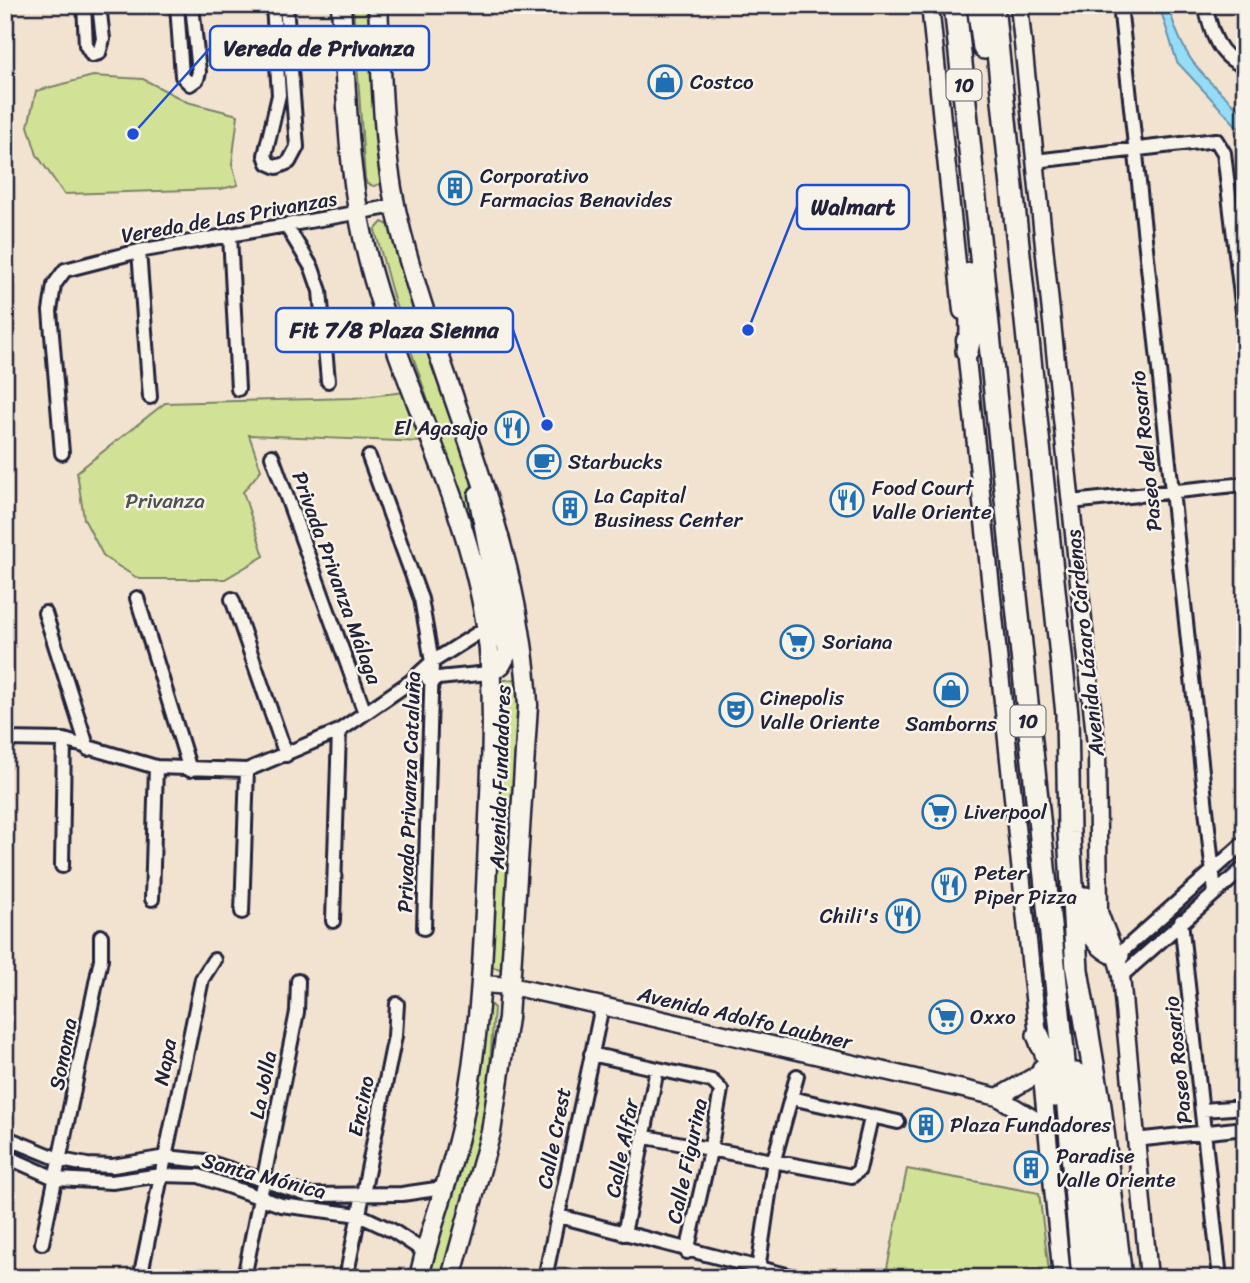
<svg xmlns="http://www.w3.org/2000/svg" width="1250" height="1283" font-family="Sriracha,sans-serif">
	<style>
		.built { fill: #efd8bf }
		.green { fill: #d1e296; stroke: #7a8268; stroke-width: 2 }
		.water { fill: #95dcf7; stroke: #6792ac; stroke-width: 2 }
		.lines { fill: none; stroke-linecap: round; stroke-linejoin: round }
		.minor-casing { stroke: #22223b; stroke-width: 18 }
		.tertiary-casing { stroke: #22223b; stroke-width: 21 }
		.secondary-casing { stroke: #22223b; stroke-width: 23 }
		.trunk-casing { stroke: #22223b; stroke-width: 26 }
		.minor { stroke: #f7f3e8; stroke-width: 12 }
		.tertiary { stroke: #f7f3e8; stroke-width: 16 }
		.secondary { stroke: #f7f3e8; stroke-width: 18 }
		.trunk { stroke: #f7f3e8; stroke-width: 21 }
		.labels { text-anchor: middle; stroke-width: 5; stroke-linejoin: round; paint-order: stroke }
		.shield { fill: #f7f3e8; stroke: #62616f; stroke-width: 2 }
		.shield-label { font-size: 19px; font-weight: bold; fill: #22223b }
		.poi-label { font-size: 21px; fill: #22223b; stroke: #f7f3e8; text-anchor: start }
		.street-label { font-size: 21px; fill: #22223b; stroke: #f7f3e8 }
		.park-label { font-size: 21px; fill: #4e5252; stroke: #f7f3e8 }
		.leader { fill: none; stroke: #1d4ed8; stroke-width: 2.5 }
		.callout-dot { fill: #1d4ed8; stroke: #f7f3e8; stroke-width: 2.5 }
		.callout { fill: #f7f3e8; stroke: #1d4ed8; stroke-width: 2.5 }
		.callout-label { font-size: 23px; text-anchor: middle; font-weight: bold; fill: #22223b }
	</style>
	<rect width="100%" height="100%" fill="#f2e3d0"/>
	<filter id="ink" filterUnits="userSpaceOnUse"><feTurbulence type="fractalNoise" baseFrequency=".0143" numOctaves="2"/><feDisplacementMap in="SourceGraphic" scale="14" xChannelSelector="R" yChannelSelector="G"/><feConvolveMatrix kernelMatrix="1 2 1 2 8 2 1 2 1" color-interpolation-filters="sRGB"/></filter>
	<g filter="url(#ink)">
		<!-- built -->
		<path class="built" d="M1226,146L1245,152V283Z"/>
		<!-- green -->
		<path class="green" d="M353,5H370L382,175L380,184L374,186L367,184L365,178Z
			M93,76L143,79L187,102L238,115L232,164L238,185L221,189L64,194L37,155L28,126L36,91Z
			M382,222L391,226L403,276L470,472L481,558L394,300L375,230Z
			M405,392L423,442L249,435L261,470L243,492L264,556L225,579H139L104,557L84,519L77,472L165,403L353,398Z
			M517,679L519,718L505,965L500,969L493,967L489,959L500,685L505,680Z
			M490,1004L494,1008L486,1120L441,1278H425L486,1007Z
			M907,1169L1039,1193L1050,1278H885Z"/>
		<!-- water -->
		<path class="water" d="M1159,5H1168C1185,65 1202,74 1245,115V135L1177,62Z"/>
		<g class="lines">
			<defs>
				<path id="minor" d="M84,5L86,45L92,55L99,53L103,39L99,5
					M177,5L182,76L190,84L197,79L199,72L192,5
					M273,5L279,95L265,155L268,163L277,167L289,162L297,147L286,5
					M1120,5L1215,893
					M1205,5C1211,31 1217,57 1245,66
					M5,65V109
					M1035,161L1216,140L1224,153L1245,329
					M287,227L312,268L320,291L328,381
					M230,235L238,389
					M139,251L150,397
					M62,453L50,311L54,285L65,270L139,251L395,206
					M272,456L365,713
					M369,457L421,599L432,662L424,928
					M1071,502L1245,484
					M137,598L190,770
					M232,599L286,755
					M45,613L88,749
					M428,679L489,673
					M5,739L64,740L156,767L247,770L339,731L410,682L432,662L486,628
					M62,866L64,740
					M152,899L156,767
					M242,912L247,770
					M333,921L339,731
					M1181,921L1220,1278
					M1118,955L1245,842
					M1121,976L1245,867
					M591,1054L712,1081L721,1090L710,1151L687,1252
					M791,1098L898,1122
					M1203,1110L1245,1107
					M5,1137L61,1160L87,1165L113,1166L166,1157L205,1161L308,1195L402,1194L443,1188
					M646,1137L852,1176L859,1170L871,1118
					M1135,1140L1245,1128
					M5,1156L57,1179L112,1182L161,1175L199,1176L281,1205L359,1215L393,1231L425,1252
					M559,1216L798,1278
					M624,1234L657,1069
					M42,1243L101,959V936
					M757,1277L774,1160L797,1076
					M140,1278L202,979L214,960
					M244,1278L297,1012L298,981
					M346,1278L395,1036L397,1004
					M545,1278L602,1006"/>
				<path id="tertiary" d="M930,5L962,311
					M1019,5L1097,755L1099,912C1106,934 1117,952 1121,976L1149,1278
					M965,340L1039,1045
					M482,984L511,986L602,1006L998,1097L1045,1126
					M1041,1068L1062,1278
					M998,1097L1042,1072"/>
				<path id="secondary" d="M341,5C347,96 347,189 373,277C406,394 467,504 486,625C496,695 491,770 488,841C484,932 482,1024 464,1114C454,1169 431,1222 419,1278
					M378,5C382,80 382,159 401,231C442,392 520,536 528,705L508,1018L491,1132L451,1278
					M478,495L508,652L501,665L489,673"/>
				<path id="trunk" d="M955,5L1063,1051L1083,1278
					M978,5L984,48
					M993,5L1067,714L1069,833L1077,970L1100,1106L1121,1278
					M967,351L971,332L970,274
					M1086,898C1088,925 1091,944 1118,955
					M1038,1035L1048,1058L1055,1096
					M1076,1074L1084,1109L1102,1278"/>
			</defs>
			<!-- minor casing -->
			<use href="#minor" class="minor-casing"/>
			<!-- tertiary casing -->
			<use href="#tertiary" class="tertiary-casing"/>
			<!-- secondary casing -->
			<use href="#secondary" class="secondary-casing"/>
			<!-- trunk casing -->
			<use href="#trunk" class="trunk-casing"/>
			<!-- minor -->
			<use href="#minor" class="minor"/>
			<!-- tertiary -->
			<use href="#tertiary" class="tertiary"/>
			<!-- secondary -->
			<use href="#secondary" class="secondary"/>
			<!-- trunk -->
			<use href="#trunk" class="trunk"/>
		</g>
	</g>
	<!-- icons -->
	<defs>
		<symbol id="shop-ring" viewBox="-11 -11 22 22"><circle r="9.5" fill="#f7f3e8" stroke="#1f6fb2" stroke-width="1.5"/><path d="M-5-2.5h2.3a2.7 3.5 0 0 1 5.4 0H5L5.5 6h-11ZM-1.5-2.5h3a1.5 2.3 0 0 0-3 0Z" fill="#1f6fb2"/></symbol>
		<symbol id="building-ring" viewBox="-11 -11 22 22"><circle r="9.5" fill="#f7f3e8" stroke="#1f6fb2" stroke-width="1.5"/><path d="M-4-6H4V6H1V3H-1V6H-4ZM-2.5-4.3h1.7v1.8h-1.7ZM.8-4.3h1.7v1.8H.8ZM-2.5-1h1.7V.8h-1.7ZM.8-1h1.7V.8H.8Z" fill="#1f6fb2"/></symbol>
		<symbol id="restaurant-ring" viewBox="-11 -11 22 22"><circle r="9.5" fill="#f7f3e8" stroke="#1f6fb2" stroke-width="1.5"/><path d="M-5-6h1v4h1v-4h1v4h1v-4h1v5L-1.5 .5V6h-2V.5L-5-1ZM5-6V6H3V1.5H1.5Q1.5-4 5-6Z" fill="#1f6fb2"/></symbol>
		<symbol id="cafe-ring" viewBox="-11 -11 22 22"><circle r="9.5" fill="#f7f3e8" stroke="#1f6fb2" stroke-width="1.5"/><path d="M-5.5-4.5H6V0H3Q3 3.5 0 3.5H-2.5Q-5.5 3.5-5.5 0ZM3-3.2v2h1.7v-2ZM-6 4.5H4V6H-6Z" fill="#1f6fb2"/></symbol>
		<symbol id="supermarket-ring" viewBox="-11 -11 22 22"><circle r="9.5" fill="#f7f3e8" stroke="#1f6fb2" stroke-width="1.5"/><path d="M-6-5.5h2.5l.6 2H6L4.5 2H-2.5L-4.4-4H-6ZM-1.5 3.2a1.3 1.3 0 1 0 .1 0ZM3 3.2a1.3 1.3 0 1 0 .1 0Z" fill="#1f6fb2"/></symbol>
		<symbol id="theatre-ring" viewBox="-11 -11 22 22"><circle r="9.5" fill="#f7f3e8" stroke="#1f6fb2" stroke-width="1.5"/><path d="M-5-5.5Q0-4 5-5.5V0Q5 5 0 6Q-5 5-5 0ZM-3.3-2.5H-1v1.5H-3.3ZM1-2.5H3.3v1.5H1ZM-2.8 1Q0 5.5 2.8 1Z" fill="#1f6fb2"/></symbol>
	</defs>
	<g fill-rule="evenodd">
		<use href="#shop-ring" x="646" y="63" width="38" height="38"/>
		<use href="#building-ring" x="436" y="169" width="38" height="38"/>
		<use href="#restaurant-ring" x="493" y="409" width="38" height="38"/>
		<use href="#cafe-ring" x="525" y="443" width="38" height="38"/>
		<use href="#restaurant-ring" x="828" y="481" width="38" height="38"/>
		<use href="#building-ring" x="551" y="489" width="38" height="38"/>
		<use href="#supermarket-ring" x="778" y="623" width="38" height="38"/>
		<use href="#shop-ring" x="932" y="671" width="38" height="38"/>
		<use href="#theatre-ring" x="717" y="691" width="38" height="38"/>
		<use href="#supermarket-ring" x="920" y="793" width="38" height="38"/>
		<use href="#restaurant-ring" x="930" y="866" width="38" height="38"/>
		<use href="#restaurant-ring" x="884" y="897" width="38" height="38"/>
		<use href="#supermarket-ring" x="927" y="998" width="38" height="38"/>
		<use href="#building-ring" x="907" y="1106" width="38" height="38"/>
		<use href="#building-ring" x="1012" y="1149" width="38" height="38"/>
	</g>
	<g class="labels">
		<!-- shield labels -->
		<g class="shield">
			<rect x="946.5" y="69.5" width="35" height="31" rx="5"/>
			<rect x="1010.5" y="705.5" width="35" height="31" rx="5"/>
		</g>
		<g class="shield-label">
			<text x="964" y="92">10</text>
			<text x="1028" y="728">10</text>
		</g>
		<!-- poi labels -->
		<g class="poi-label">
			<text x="690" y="89">Costco</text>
			<text x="480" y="183">Corporativo<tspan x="480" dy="24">Farmacias Benavides</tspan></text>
			<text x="488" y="435" text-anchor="end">El Agasajo</text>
			<text x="568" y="469">Starbucks</text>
			<text x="872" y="495">Food Court<tspan x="872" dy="24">Valle Oriente</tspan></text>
			<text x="594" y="503">La Capital<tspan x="594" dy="24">Business Center</tspan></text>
			<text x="822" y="649">Soriana</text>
			<text x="760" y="705">Cinepolis<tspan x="760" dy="24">Valle Oriente</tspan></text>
			<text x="951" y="731" text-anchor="middle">Samborns</text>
			<text x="964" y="819">Liverpool</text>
			<text x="974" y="880">Peter<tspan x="974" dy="24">Piper Pizza</tspan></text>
			<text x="878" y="923" text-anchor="end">Chili's</text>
			<text x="970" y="1024">Oxxo</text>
			<text x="950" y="1132">Plaza Fundadores</text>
			<text x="1056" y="1163">Paradise<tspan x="1056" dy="24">Valle Oriente</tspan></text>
		</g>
		<!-- street labels -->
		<g class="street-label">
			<text transform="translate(229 217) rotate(-10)" y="7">Vereda de Las Privanzas</text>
			<text transform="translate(1146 451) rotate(-96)" y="7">Paseo del Rosario</text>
			<text transform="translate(337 578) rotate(70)" y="7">Privada Privanza Málaga</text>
			<text transform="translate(1085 643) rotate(-96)" y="7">Avenida Lázaro Cárdenas</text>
			<text transform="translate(500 777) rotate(-88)" y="7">Avenida Fundadores</text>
			<text transform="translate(409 792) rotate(-88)" y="7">Privada Privanza Cataluña</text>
			<text transform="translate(745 1018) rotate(13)" y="7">Avenida Adolfo Laubner</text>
			<text transform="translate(63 1054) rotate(-79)" y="7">Sonoma</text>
			<text transform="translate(1178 1060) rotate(-96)" y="7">Paseo Rosario</text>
			<text transform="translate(165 1062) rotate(-79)" y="7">Napa</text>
			<text transform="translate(263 1085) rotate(-79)" y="7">La Jolla</text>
			<text transform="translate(361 1106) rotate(-78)" y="7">Encino</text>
			<text transform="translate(554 1138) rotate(-79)" y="7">Calle Crest</text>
			<text transform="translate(622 1148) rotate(-79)" y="7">Calle Alfar</text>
			<text transform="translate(687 1161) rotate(-78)" y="7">Calle Figurina</text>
			<text transform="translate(264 1176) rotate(15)" y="7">Santa Mónica</text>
		</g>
		<!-- park labels -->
		<g class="park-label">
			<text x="165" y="508">Privanza</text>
		</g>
	</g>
	<!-- callouts -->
	<path class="leader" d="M133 134L210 48M748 330L797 207M547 425L513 330"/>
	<g class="callout-dot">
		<circle cx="133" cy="134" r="7"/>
		<circle cx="748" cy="330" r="7"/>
		<circle cx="547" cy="425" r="7"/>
	</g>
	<g class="callout">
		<rect x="210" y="26" width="219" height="44" rx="7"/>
		<rect x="797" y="185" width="112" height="44" rx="7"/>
		<rect x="276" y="308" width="237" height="44" rx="7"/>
	</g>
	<g class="callout-label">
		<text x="319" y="56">Vereda de Privanza</text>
		<text x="853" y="215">Walmart</text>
		<text x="394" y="338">Fit 7/8 Plaza Sienna</text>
	</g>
	<!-- margin -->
	<rect width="1250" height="1283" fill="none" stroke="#f7f3e8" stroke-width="28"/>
	<rect x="14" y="14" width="1222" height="1255" fill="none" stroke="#22223b" stroke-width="2.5" filter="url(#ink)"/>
</svg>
